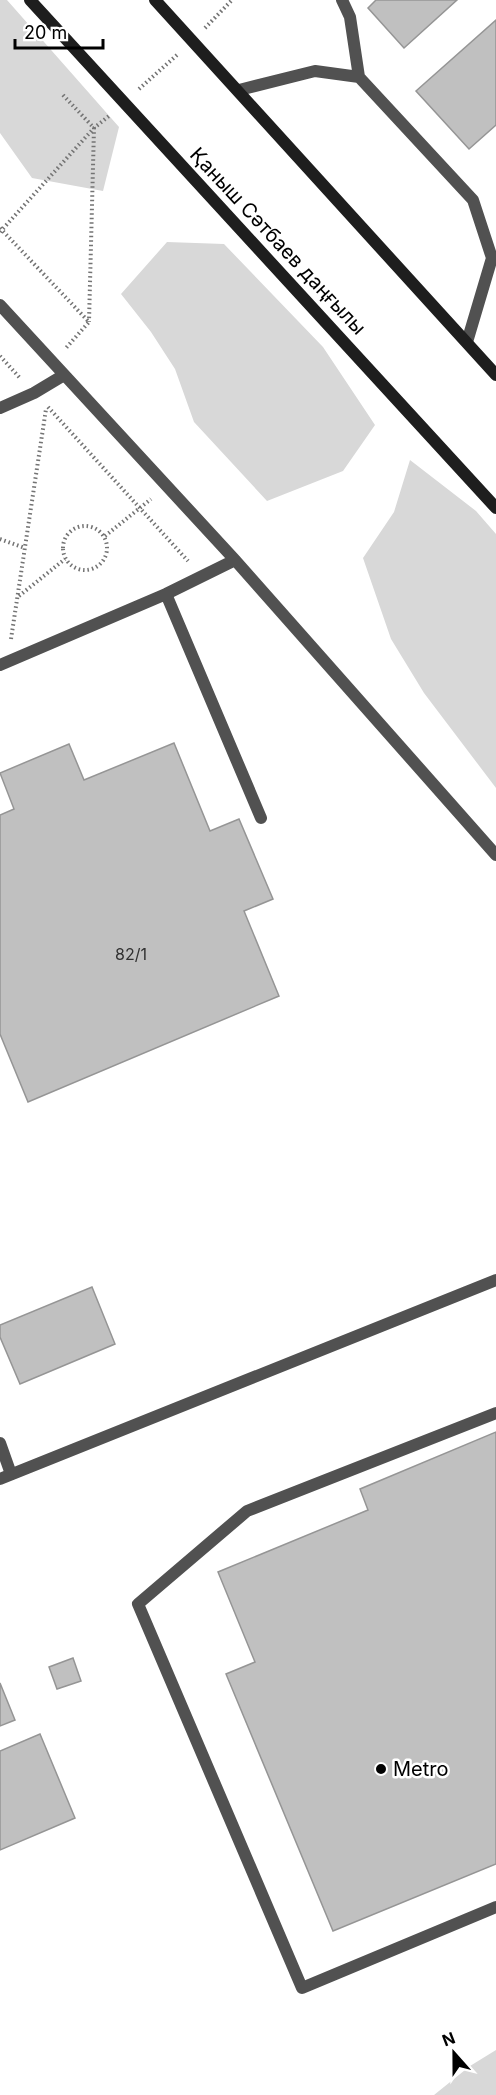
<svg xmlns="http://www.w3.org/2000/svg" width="496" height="2095" font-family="Inter,sans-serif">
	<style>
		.green { fill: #d8d8d8 }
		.building { fill: #c0c0c0; stroke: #959595; stroke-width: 1.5 }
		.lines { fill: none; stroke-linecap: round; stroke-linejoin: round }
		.path { stroke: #737373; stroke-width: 4; stroke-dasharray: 1.5 3; stroke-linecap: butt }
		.service { stroke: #515151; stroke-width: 12 }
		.minor { stroke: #515151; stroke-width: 12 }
		.secondary { stroke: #1e1e1e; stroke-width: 12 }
		.poi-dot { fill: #000; stroke: #fff; stroke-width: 2 }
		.labels { text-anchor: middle; stroke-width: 5; stroke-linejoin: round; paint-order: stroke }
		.number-label { font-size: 16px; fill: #303030 }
		.street-label { font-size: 20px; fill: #000; stroke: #fff }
		.poi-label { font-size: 20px; fill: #000; stroke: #fff; text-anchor: start }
	</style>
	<rect width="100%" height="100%" fill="#fff"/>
	<!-- green -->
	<path class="green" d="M0,0H7L119,127L103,191L32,178L0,133Z
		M167,242L224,244L323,347L375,425L343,471L267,501L194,422L175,369L151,332L121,294Z
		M410,460L476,511L496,534V788L424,693L391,639L363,558L394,512Z
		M496,2050V2095H434L470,2066Z"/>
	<!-- building -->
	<path class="building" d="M376,0H457L404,48L368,8Z
		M496,20V125L469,149L416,91Z
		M174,743L210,831L239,819L273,899L244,911L279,996L28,1102L0,1034V815L14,809L0,773L69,744L84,780Z
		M92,1287L115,1344L20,1384L0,1337V1325Z
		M496,1432V1864L333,1931L226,1674L255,1662L218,1572L368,1510L360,1489Z
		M73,1658L81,1681L57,1689L49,1667Z
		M0,1683L15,1720L0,1726Z
		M40,1734L75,1818L0,1850V1751Z"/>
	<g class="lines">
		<!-- path -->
		<path class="path" d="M205,28L232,0
			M139,89L178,54
			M63,95L94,128L89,322
			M0,228L89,322L66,348
			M0,232L94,128L109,116
			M0,356L20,378
			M48,407L188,561
			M63 548a22 22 0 1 1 44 0a22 22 0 1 1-44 0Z
			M105,536L151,499
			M0,539L25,548
			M19,596L65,559
			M11,639L46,409"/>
		<!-- service -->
		<path class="service" d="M342,0L350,17L359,77
			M239,90L315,71L359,77L473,200L492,258L467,342
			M0,305L235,560L496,855
			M0,408L34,393L64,375
			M166,594L261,818
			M0,665L166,594L235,560
			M496,1413L247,1511L138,1604L302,1988L496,1907
			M0,1443L11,1474"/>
		<!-- minor -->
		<path class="minor" d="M0,1479L496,1280"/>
		<!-- secondary -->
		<path class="secondary" d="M30,0L496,508
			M155,0L496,375"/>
	</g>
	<!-- markers -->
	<circle class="poi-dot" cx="381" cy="1769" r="6"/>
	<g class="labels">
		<!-- number labels -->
		<g class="number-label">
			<text x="131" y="960">82/1</text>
		</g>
		<!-- street labels -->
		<g class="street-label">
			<text transform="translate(278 241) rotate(47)" y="7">Қаныш Сәтбаев даңғылы</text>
		</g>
		<!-- poi labels -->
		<g class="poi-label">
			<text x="393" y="1776">Metro</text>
		</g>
	</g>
	<!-- north arrow -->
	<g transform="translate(454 2053) rotate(339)" stroke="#ffffff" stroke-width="4.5" paint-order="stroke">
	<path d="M0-4.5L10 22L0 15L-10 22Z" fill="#000000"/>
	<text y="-9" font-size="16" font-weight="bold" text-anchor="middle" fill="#000000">N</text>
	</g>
	<!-- scale -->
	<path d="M15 39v9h88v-9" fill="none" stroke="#000000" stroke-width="3"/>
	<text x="24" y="39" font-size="18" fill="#000000" stroke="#ffffff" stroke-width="4.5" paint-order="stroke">20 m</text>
</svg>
